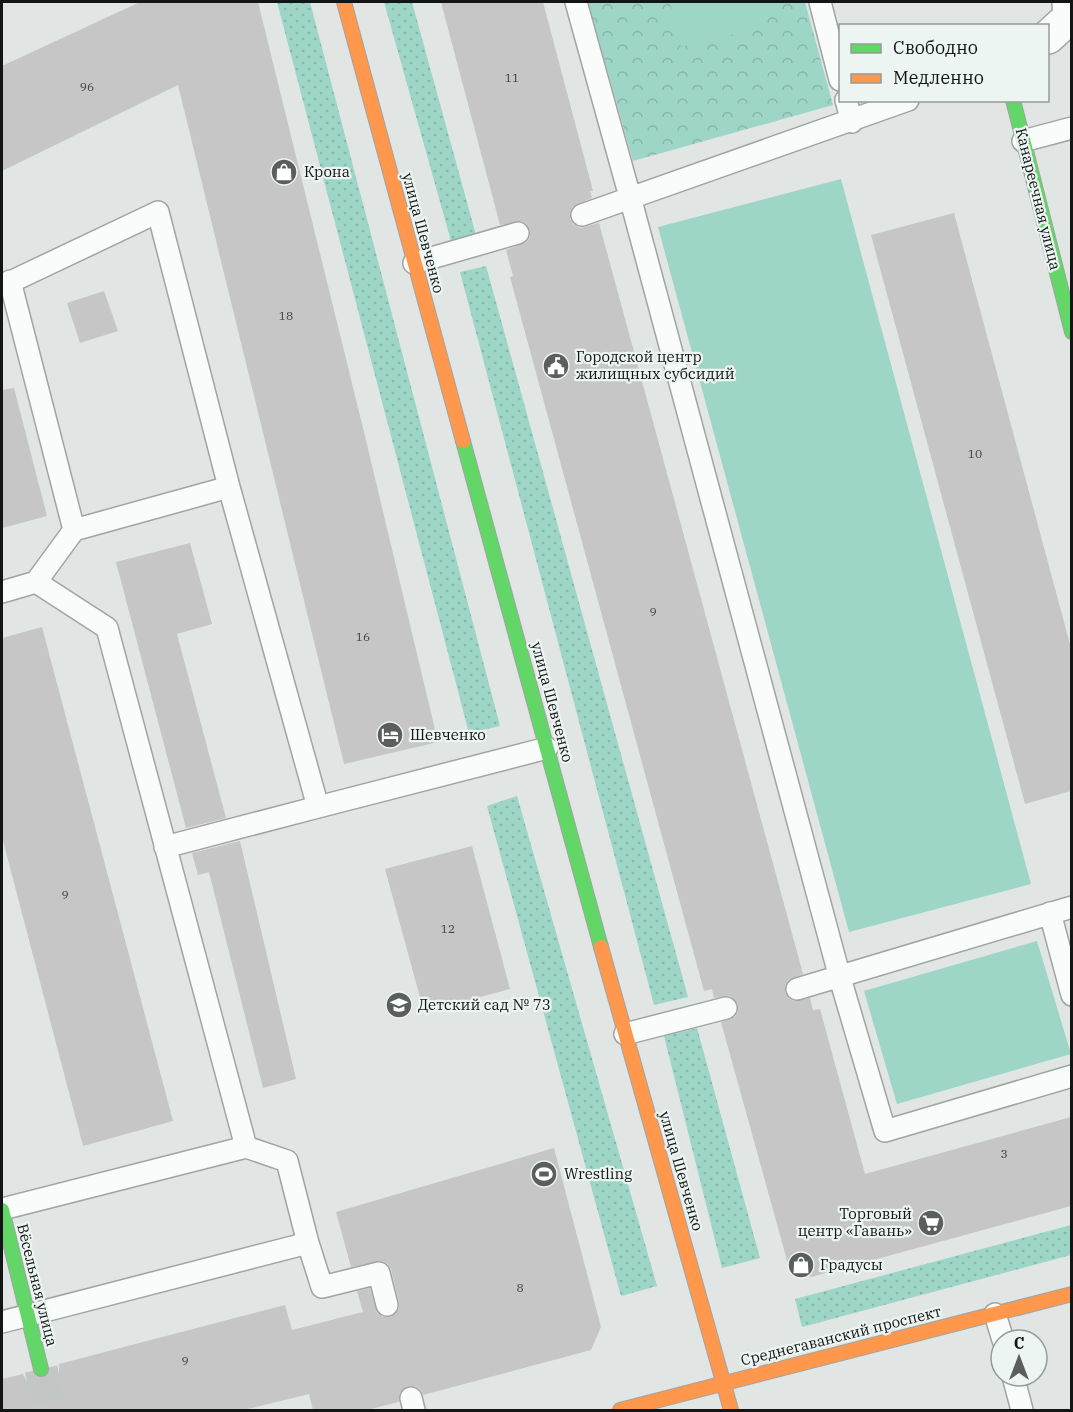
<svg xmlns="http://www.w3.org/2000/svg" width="1073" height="1412" font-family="'IBM Plex Serif',serif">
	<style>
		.grass { fill: url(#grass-dots) }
		.forest { fill: url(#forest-crowns) }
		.green { fill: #9dd6c6 }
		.building { fill: #c6c6c6 }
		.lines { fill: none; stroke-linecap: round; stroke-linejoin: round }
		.secondary-tunnel { stroke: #c2c6c5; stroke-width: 33; stroke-dasharray: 33 16; stroke-linecap: butt }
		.lane-casing { stroke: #a0a4a3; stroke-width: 24 }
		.street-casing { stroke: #a0a4a3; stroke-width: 36 }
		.fast-casing { stroke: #a0a4a3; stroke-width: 16 }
		.slow-casing { stroke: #a0a4a3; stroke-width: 16 }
		.lane { stroke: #fafbfb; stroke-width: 21 }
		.street { stroke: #fafbfb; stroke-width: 33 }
		.fast { stroke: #63d668; stroke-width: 14 }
		.slow { stroke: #ff974d; stroke-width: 14 }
		.labels { text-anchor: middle; stroke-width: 4.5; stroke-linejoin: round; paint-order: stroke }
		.number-label { font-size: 12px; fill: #3f4140 }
		.poi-label { font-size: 15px; fill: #121514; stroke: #edf5f2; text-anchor: start }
		.street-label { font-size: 15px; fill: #121514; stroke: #edf5f2 }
	</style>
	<defs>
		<pattern id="grass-dots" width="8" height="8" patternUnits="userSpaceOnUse" patternTransform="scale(1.5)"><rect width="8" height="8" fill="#9dd6c6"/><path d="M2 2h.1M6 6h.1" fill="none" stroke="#86b7a9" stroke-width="1.8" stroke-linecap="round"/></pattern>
		<pattern id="forest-crowns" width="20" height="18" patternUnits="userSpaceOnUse" patternTransform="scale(1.5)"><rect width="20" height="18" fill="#9dd6c6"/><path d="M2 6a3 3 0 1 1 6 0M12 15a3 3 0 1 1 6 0" fill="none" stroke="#86b7a9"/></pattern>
	</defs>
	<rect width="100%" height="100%" fill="#e1e5e4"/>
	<!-- grass -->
	<path class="grass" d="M277,2H310L500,726L469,733Z
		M384,2H412L476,235L451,241Z
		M486,266L688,997L654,1005L460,272Z
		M517,796L657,1286L621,1296L487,806Z
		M697,1028L760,1258L722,1268L664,1036Z
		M1071,1225V1255L802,1327L795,1299Z"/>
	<!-- forest -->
	<path class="forest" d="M588,2H805L833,105L633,161Z"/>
	<!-- green -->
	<path class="green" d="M670,2H762L768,26L681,47Z
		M841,179L1031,884L849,932L658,227Z
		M1037,941L1071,1054L897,1104L864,991Z"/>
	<!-- building -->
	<path class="building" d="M140,2H258L364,432L438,742L344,764L178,85L2,171V66Z
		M441,2H543L593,191H590L592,198L572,207L570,219L573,224L580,228L599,223L803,974L788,980L785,986V992L788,998L794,1001L810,998L813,1010L820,1009L865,1174L1071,1117V1206L811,1277L788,1264L721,1022L735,1017L738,1011V1004L730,996L714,998L712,989L704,991L510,277L513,276L506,250L527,242L530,237V230L526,223L520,221L500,225Z
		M954,213L1071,648V791L1025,804L871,235Z
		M104,291L118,331L80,343L67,303Z
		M14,388L47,516L2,528V390Z
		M190,543L212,624L177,634L226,818L186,828L116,562Z
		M42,627L173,1121L83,1146L2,837V638Z
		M240,841L296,1079L263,1088L209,872L198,875L192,853Z
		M472,846L510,989L424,1012L385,869Z
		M554,1148L601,1327L591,1350L423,1395L421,1390L415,1386H407L399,1394V1402L367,1410H313L309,1394L244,1410H2V1379L23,1374L27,1382L35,1387H46L54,1382L59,1375V1364L285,1305L292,1330L363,1312L357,1291L370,1288L377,1313L383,1317H391L399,1309V1302L391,1269L388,1264L382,1261L351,1267L336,1212Z"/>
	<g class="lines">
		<!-- secondary-tunnel -->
		<path class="secondary-tunnel" d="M41,1369L50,1410"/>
		<defs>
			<path id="lane" d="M576,2L630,197L840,978L885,1131L1072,1076
				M820,2L840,80
				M846,100L852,122
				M1023,141L1072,128
				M582,215L908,100
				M414,263L518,233
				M10,281L74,530
				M2,286L158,212L229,487L318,807L547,748
				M36,582L74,530L229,487
				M2,592L36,582L107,628L246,1147L2,1209
				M165,847L318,807
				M1050,913L1072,995
				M797,989L1072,907
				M625,1034L726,1008
				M308,1243L322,1287L379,1273L387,1305
				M995,1314L1003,1340
				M2,1322L308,1243L287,1161L246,1147
				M1013,1376L1022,1410
				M411,1398L414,1410"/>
			<path id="street" d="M1048,37L1070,17L1069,2"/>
			<path id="fast" d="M1013,100L1072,332
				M463,441L601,947
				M2,1210L41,1369"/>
			<path id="slow" d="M344,2L463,441
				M601,947L731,1410
				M620,1410L1072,1294"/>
		</defs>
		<!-- lane casing -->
		<use href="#lane" class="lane-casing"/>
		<!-- street casing -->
		<use href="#street" class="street-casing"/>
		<!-- fast casing -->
		<use href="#fast" class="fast-casing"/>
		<!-- slow casing -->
		<use href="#slow" class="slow-casing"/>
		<!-- lane -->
		<use href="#lane" class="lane"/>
		<!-- street -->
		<use href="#street" class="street"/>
		<!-- fast -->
		<use href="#fast" class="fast"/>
		<!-- slow -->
		<use href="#slow" class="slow"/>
	</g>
	<!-- icons -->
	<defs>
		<symbol id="shop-disc" viewBox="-11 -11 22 22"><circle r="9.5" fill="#5a5e5d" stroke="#edf5f2"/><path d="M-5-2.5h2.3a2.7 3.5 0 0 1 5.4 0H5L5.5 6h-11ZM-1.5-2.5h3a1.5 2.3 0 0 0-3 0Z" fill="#fff"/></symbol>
		<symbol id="civic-disc" viewBox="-11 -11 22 22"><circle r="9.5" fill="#5a5e5d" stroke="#edf5f2"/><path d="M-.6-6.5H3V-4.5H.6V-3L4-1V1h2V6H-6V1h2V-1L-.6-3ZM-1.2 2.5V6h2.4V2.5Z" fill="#fff"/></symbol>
		<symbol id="hotel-disc" viewBox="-11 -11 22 22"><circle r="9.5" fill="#5a5e5d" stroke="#edf5f2"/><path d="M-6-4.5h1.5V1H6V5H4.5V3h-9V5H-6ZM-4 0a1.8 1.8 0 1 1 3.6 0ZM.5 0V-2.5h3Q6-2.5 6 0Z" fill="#fff"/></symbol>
		<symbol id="school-disc" viewBox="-11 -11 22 22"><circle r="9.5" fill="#5a5e5d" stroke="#edf5f2"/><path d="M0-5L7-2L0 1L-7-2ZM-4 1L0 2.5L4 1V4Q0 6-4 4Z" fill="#fff"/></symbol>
		<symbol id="stadium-disc" viewBox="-11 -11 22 22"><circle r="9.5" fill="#5a5e5d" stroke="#edf5f2"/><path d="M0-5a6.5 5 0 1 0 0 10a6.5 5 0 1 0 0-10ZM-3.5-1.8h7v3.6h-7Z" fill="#fff"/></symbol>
		<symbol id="supermarket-disc" viewBox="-11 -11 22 22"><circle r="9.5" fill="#5a5e5d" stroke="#edf5f2"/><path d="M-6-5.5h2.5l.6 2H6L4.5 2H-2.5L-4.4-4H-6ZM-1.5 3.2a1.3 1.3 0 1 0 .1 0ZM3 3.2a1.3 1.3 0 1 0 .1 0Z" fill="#fff"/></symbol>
	</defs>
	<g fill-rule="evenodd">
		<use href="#shop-disc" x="269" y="157" width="30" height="30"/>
		<use href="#civic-disc" x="541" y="351" width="30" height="30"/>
		<use href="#hotel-disc" x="375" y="720" width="30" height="30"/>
		<use href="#school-disc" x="384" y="990" width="30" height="30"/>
		<use href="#stadium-disc" x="529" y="1159" width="30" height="30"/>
		<use href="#supermarket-disc" x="916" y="1208" width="30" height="30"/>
		<use href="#shop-disc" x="786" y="1250" width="30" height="30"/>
	</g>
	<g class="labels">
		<!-- number labels -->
		<g class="number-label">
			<text x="512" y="82">11</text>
			<text x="87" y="91">96</text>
			<text x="286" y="320">18</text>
			<text x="975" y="458">10</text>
			<text x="653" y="616">9</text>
			<text x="363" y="641">16</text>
			<text x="65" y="899">9</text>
			<text x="448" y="933">12</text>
			<text x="1004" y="1158">3</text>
			<text x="520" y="1292">8</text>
			<text x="185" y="1365">9</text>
		</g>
		<!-- poi labels -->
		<g class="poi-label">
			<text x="304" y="177">Крона</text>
			<text x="576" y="362">Городской центр<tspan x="576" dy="17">жилищных субсидий</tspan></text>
			<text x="410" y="740">Шевченко</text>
			<text x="418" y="1010">Детский сад № 73</text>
			<text x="564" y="1179">Wrestling</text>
			<text x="912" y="1219" text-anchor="end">Торговый<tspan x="912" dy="17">центр «Гавань»</tspan></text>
			<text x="820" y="1270">Градусы</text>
		</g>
		<!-- street labels -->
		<g class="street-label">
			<text transform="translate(1038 199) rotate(76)" y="5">Канареечная улица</text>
			<text transform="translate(423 233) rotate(75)" y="5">улица Шевченко</text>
			<text transform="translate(552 702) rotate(75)" y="5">улица Шевченко</text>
			<text transform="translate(681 1171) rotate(74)" y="5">улица Шевченко</text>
			<text transform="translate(37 1285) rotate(76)" y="5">Вёсельная улица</text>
			<text transform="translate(841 1336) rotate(-14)" y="5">Среднегаванский проспект</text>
		</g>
	</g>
	<!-- border -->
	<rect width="1073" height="1412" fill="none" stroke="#121514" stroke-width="6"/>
	<!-- legend -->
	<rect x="839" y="24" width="210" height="78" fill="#edf5f2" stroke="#959b99" stroke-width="1.5"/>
	<rect x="851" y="44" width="30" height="9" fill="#63d668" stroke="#959b99" stroke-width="1.5"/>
	<text x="893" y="54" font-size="18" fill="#121514">Свободно</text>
	<rect x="851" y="74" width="30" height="9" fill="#ff974d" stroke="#959b99" stroke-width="1.5"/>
	<text x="893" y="84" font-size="18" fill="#121514">Медленно</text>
	<!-- north arrow -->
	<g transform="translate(1019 1358)"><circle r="28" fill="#edf5f2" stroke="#959b99" stroke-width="1.5"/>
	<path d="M0-4.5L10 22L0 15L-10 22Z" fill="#5a5e5d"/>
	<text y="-9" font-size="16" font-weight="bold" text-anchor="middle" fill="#121514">С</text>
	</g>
</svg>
